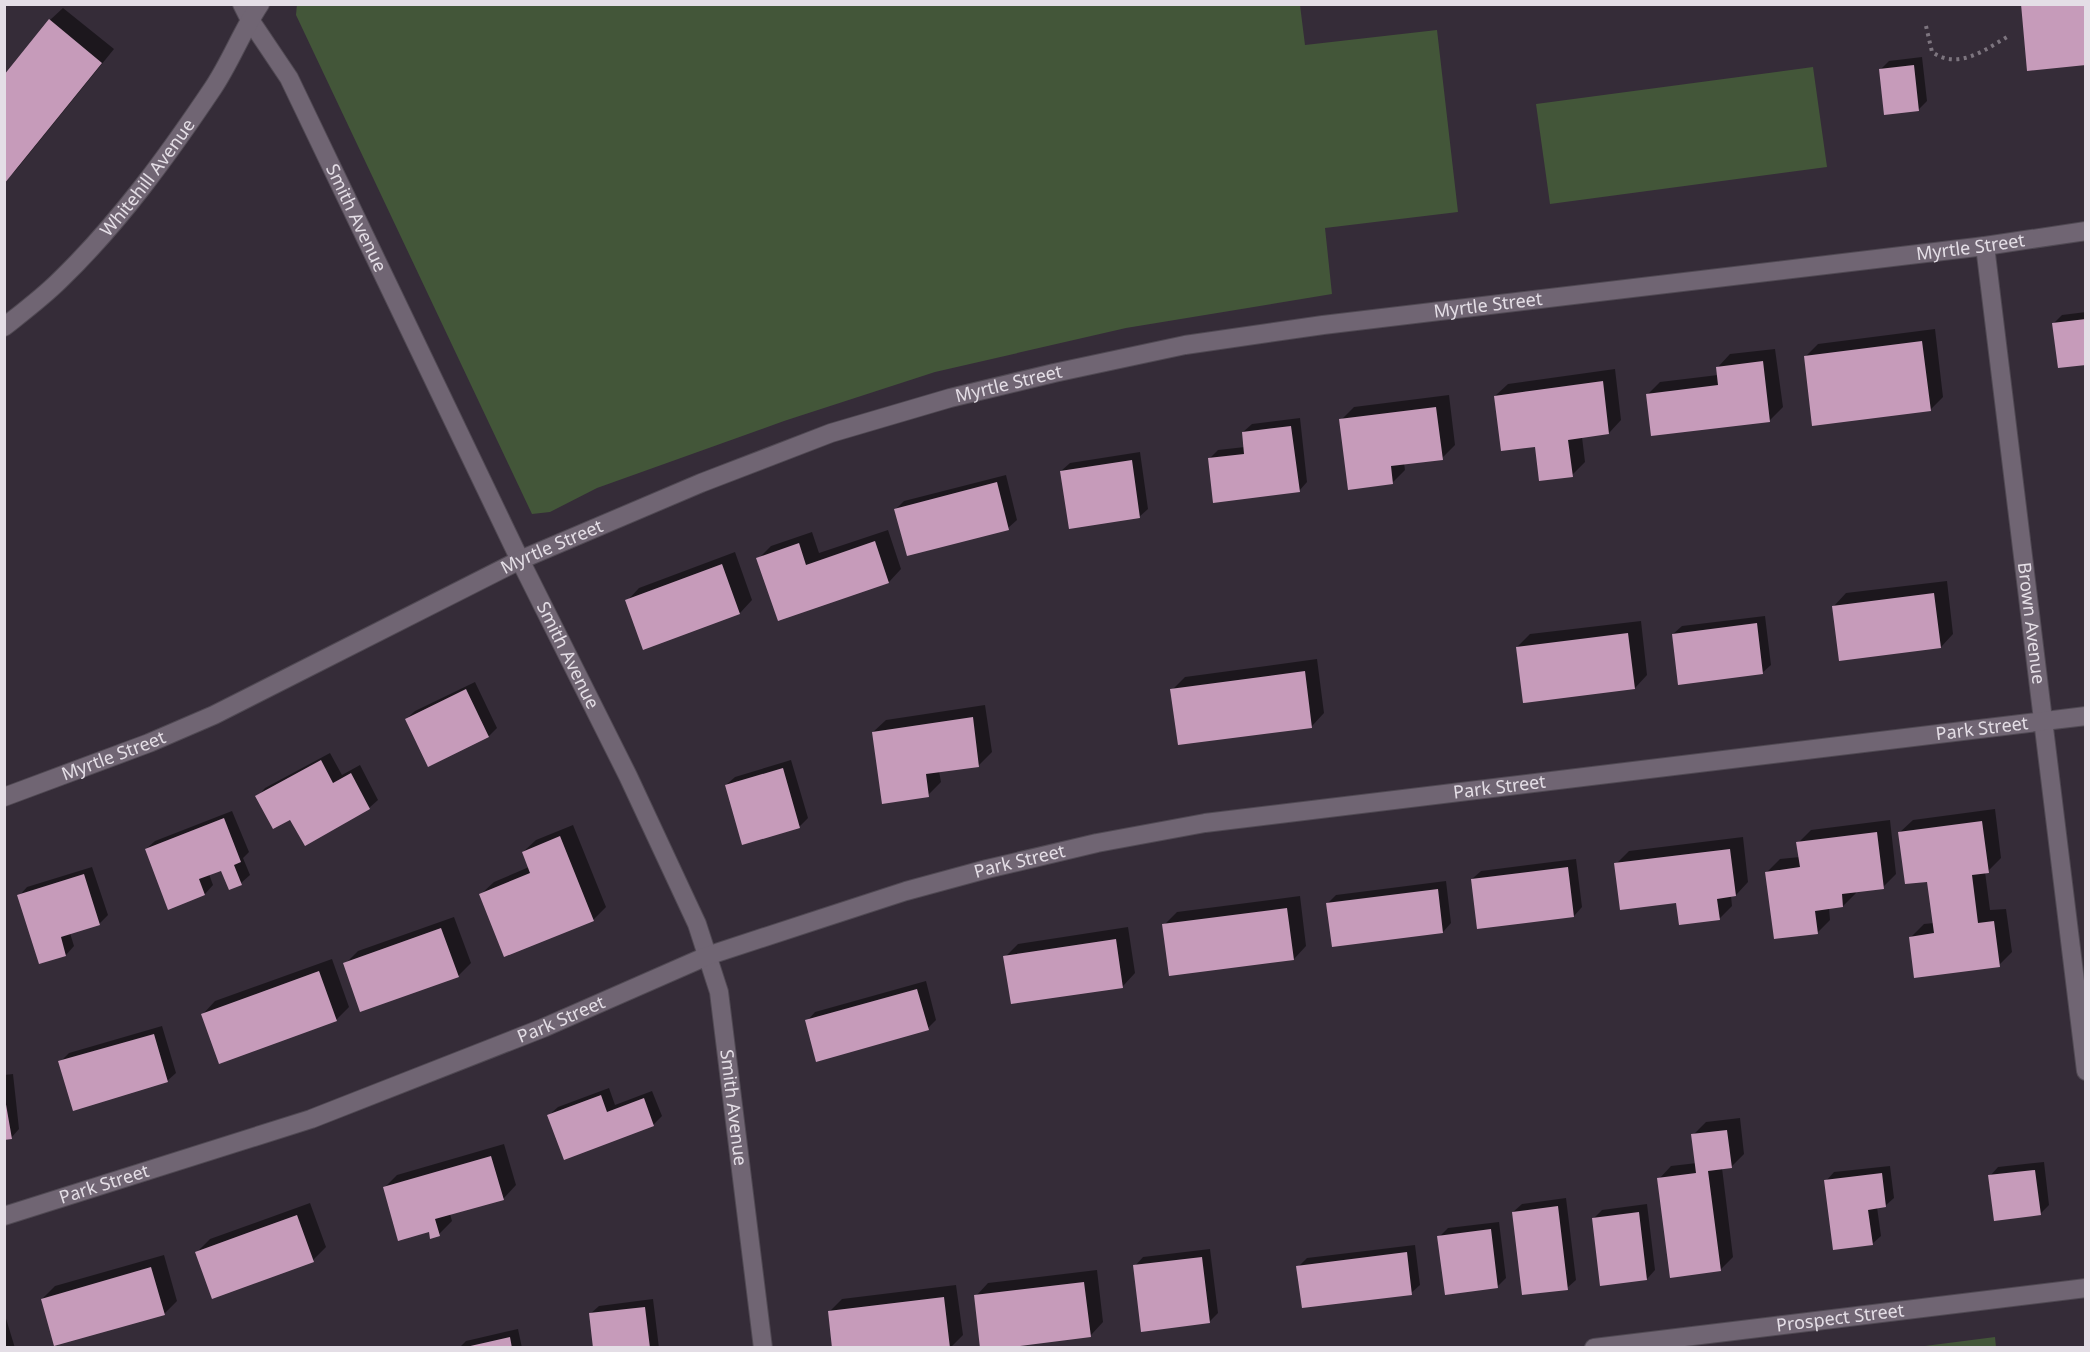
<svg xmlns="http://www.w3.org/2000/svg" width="2090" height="1352" font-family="'Noto Sans',sans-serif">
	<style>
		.green { fill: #435639 }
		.shadow { fill: #0007 }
		.building { fill: #c69bba }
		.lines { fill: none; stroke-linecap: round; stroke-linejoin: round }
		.minor-casing { stroke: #504953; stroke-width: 20 }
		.path { stroke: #7d757f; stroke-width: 4; stroke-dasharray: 3 4.5; stroke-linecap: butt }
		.minor { stroke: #706573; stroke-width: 18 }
		.labels { text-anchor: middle; stroke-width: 6; stroke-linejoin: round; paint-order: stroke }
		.street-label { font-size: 18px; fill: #e4dee6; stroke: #352c38 }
	</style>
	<rect width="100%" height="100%" fill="#352c38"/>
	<!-- green -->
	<path class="green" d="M297,4L1300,5L1305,45L1437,30L1458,212L1325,228L1332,294L1126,328L935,372L784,421L597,488L550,512L532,514L296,15Z
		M1813,67L1827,167L1550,204L1536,104Z
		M1995,1337L1996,1347H1917Z"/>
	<!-- shadow -->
	<path class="shadow" d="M63,8L114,49L16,170L4,182L50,20Z
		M1922,57L1927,101L1918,110L1881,69L1889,61Z
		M2086,312V363L2054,323L2062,315Z
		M1935,329L1943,397L1930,410L1805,357L1818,344Z
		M1775,349L1783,407L1770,420L1647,395L1660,382L1718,375V367L1730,354Z
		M1615,369L1621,420L1609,433L1582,437L1585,462L1572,475L1495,396L1508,384Z
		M1449,395L1455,445L1442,458L1404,463L1405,470L1392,483L1341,420L1354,407Z
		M1300,418L1307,482L1299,491L1209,459L1218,450L1245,447L1243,432L1252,424Z
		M1140,452L1148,509L1139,517L1061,471L1070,463Z
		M1006,475L1017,520L1008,528L896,509L904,501Z
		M888,530L901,569L889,582L779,619L758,559L771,546L812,532L819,553Z
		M735,552L752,600L740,613L644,648L627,601L639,588Z
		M1947,581L1953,634L1941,647L1834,606L1846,593Z
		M1765,616L1771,665L1762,673L1673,634L1682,626Z
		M1641,621L1647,675L1635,688L1517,647L1530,634Z
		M1317,659L1324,713L1312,726L1172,690L1185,677Z
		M475,682L497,728L489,736L406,719L415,711Z
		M985,705L992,752L979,765L939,771L941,782L928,795L873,732L886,720Z
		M330,753L342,775L360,765L378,800L369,808L291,818L257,797L265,788Z
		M791,760L808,818L799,827L726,785L735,777Z
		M1995,809L2001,858L1988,871L1985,872L1990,910L2006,909L2012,952L1999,965L1911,937L1924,924L1934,923L1928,880L1900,832L1913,820Z
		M232,811L249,852L243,858L250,875L241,883L222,869L209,874L213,885L205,894L169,908L146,849L155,841Z
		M1890,820L1896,874L1883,887L1855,891L1856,893L1843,906L1829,908L1830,920L1818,932L1767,872L1780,859L1800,857L1798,843L1811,830Z
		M573,825L606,907L593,920L481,894L494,882L529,867L523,852L536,840Z
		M1743,837L1748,882L1736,895L1731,896L1732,906L1719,919L1677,901L1616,864L1629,851Z
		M1576,859L1582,907L1574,916L1472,879L1481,871Z
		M92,867L108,915L99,924L70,933L74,946L66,955L40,963L19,896L27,887Z
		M1446,881L1451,923L1443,932L1328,903L1336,895Z
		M1300,896L1306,946L1294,959L1164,925L1177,912Z
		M454,917L471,963L458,976L345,964L358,951Z
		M1128,927L1135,973L1123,986L1005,957L1018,944Z
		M332,959L349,1007L336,1020L203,1014L215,1001Z
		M926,981L936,1020L928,1028L807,1021L815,1012Z
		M162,1026L176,1073L167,1081L60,1062L69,1053Z
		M13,1074L19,1129L11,1138L4,1139V1075Z
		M609,1088L615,1105L652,1091L662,1116L653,1125L549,1115L558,1107Z
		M1740,1118L1744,1154L1731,1167L1722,1168L1733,1257L1720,1270L1659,1179L1671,1166L1697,1163L1693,1135L1706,1122Z
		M504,1144L516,1185L504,1198L450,1214L452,1221L439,1234L430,1230L384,1188L397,1175Z
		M2044,1162L2049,1205L2040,1214L1990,1176L1998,1167Z
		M1890,1166L1894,1198L1885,1206L1877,1207L1881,1236L1872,1244L1826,1181L1834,1172Z
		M1566,1198L1576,1280L1567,1288L1513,1212L1522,1204Z
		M310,1203L326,1247L313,1260L197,1252L210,1239Z
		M1647,1204L1655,1270L1647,1279L1593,1219L1602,1210Z
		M1499,1222L1506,1278L1498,1286L1439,1237L1448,1228Z
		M1415,1245L1420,1285L1411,1293L1298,1267L1307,1258Z
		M1210,1249L1218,1313L1209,1322L1135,1266L1143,1257Z
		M164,1255L177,1301L164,1314L42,1299L55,1286Z
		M1097,1270L1103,1322L1091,1335L976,1296L988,1283Z
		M956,1285L963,1335L950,1348L829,1312L842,1299Z
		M653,1299L659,1348H594L590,1314L599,1306Z
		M4,1312L15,1348H4Z
		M518,1329L522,1348H459L466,1341Z"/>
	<!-- building -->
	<path class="building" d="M2021,4H2086V65L2027,71Z
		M49,19L102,63L4,184V75Z
		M1914,65L1919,111L1884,115L1879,69Z
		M2086,319V365L2058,368L2052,323Z
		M1922,341L1931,411L1812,426L1804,356Z
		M1763,361L1770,422L1651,436L1646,394L1718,385L1716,367Z
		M1603,381L1609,434L1568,440L1573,477L1539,481L1535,447L1501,451L1494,396Z
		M1436,407L1443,460L1391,466L1393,484L1348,490L1339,419Z
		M1291,426L1300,492L1213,503L1208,458L1244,454L1242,432Z
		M1132,460L1140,518L1069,529L1060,471Z
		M997,482L1009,530L907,556L894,509Z
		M875,541L889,583L778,621L756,558L799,543L806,565Z
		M722,564L740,614L643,650L625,600Z
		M1934,593L1941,648L1839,661L1832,606Z
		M1757,623L1763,674L1678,685L1672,634Z
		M1628,633L1635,689L1523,703L1516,647Z
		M1305,671L1312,728L1178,745L1170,689Z
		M466,689L489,737L428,767L405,719Z
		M973,717L979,767L926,774L929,797L882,804L872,732Z
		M321,760L333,783L351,773L370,809L305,846L290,820L273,829L255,796Z
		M783,768L800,828L742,845L725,785Z
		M224,818L241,862L234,865L242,885L229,890L221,871L199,879L205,895L168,910L145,849Z
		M1982,821L1989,873L1972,875L1978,923L1994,921L2000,967L1914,978L1909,937L1934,933L1927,882L1905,884L1898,832Z
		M1877,832L1884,889L1842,894L1843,907L1815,911L1818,934L1774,939L1765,872L1800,867L1796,842Z
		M560,836L594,921L504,957L479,894L530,873L522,852Z
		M1730,849L1736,896L1717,899L1720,920L1679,925L1676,903L1620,910L1614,863Z
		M1568,867L1574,917L1477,929L1471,879Z
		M84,874L100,925L61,937L66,956L39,964L17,895Z
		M1438,889L1443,933L1332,947L1326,903Z
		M1287,908L1294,960L1169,976L1162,924Z
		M441,928L459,977L360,1012L343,963Z
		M1116,939L1123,988L1011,1004L1003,956Z
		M319,971L337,1021L219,1064L201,1014Z
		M917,989L929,1030L816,1062L805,1020Z
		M154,1034L168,1082L73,1111L58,1061Z
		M4,1093L12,1139L4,1140Z
		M601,1095L607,1112L644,1098L654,1126L564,1160L547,1115Z
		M1727,1130L1732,1168L1708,1171L1721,1271L1670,1278L1657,1178L1696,1173L1691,1134Z
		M491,1156L504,1200L435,1219L440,1236L430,1239L429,1232L398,1241L383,1187Z
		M2035,1170L2041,1215L1994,1221L1988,1175Z
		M1882,1173L1886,1207L1868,1210L1873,1245L1833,1250L1824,1180Z
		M1558,1206L1568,1290L1522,1295L1512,1212Z
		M1639,1212L1647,1280L1600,1286L1592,1218Z
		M297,1215L314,1262L212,1299L195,1252Z
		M1491,1229L1498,1288L1445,1295L1437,1236Z
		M1407,1252L1412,1295L1302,1308L1296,1266Z
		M1202,1257L1210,1323L1141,1332L1133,1265Z
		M151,1267L165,1315L54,1346L41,1299Z
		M1084,1282L1091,1337L1003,1348H980L974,1295Z
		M944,1297L950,1348H832L828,1311Z
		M645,1307L650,1348H593L589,1313Z
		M510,1337L512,1348H466V1347Z"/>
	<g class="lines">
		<defs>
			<g id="minor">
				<path id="s1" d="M242,4L250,20L289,78L520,560L628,776L697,924L719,992L763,1348"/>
				<path id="s2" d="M1985,246L2086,1071"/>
				<path id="s3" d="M4,327C23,312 43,297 60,280C119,223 168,155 213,88C231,61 242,31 260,4"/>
				<path id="s4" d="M4,797L149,743L214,715L520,560L701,483L831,433L950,398L1054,373L1185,345L1323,325L1985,246L2086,231"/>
				<path id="s5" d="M4,1216L311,1119L543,1028L707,956L820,919L906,891L987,869L1097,843L1205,823L2086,716"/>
				<path id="s6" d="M1594,1348L2086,1288"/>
			</g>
		</defs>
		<!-- minor casing -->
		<use href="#minor" class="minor-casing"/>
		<!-- path -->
		<path class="path" d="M1926,26L1932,52C1958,70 1983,51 2007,37"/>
		<!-- minor -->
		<use href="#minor" class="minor"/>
	</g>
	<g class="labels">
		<!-- street labels -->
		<g class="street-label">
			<text dy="6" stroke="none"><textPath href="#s3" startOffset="208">Whitehill Avenue</textPath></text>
			<text dy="6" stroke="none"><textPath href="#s1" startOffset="243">Smith Avenue</textPath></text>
			<text dy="6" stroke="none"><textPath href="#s4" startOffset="2061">Myrtle Street</textPath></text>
			<text dy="6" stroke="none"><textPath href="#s4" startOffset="1575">Myrtle Street</textPath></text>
			<text dy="6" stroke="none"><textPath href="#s4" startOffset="1089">Myrtle Street</textPath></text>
			<text dy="6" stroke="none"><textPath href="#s4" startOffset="603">Myrtle Street</textPath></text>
			<text dy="6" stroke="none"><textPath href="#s2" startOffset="380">Brown Avenue</textPath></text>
			<text dy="6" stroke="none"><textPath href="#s1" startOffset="729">Smith Avenue</textPath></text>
			<text dy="6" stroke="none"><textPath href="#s5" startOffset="2049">Park Street</textPath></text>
			<text dy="6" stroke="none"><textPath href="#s4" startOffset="117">Myrtle Street</textPath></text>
			<text dy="6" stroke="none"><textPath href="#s5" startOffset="1563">Park Street</textPath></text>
			<text dy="6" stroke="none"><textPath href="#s5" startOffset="1077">Park Street</textPath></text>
			<text dy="6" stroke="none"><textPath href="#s5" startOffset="591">Park Street</textPath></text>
			<text dy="6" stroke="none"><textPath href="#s1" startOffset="1215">Smith Avenue</textPath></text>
			<text dy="6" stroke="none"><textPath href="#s5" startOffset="105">Park Street</textPath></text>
			<text dy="6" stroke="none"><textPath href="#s6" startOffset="248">Prospect Street</textPath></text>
		</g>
	</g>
	<!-- border -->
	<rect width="2090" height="1352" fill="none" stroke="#e4dee6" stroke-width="12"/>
</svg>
